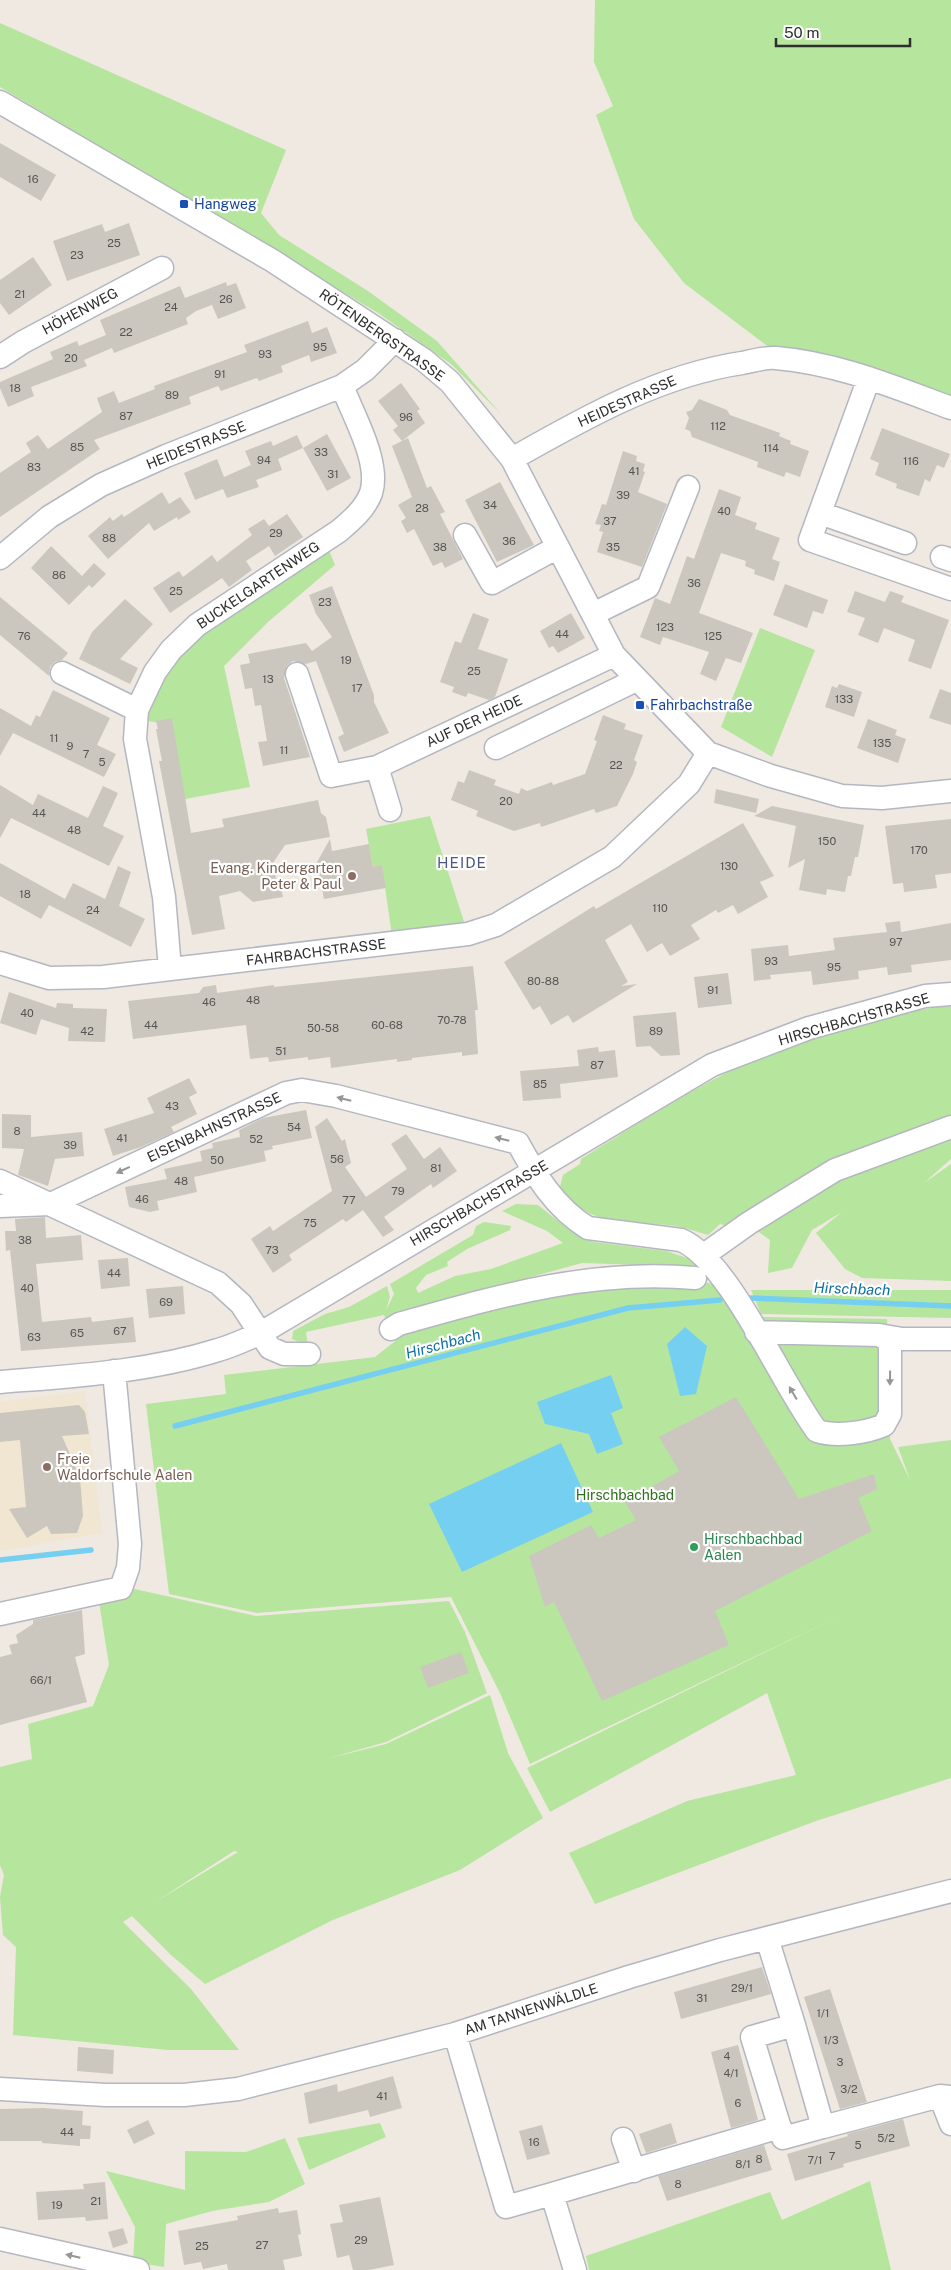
<svg xmlns="http://www.w3.org/2000/svg" width="951" height="2270" font-family="'Public Sans',sans-serif">
	<style>
		.education { fill: #f0e6d1 }
		.green { fill: #b6e59e; fill-rule: evenodd }
		.water { fill: #75cff0 }
		.lines { fill: none; stroke-linecap: round; stroke-linejoin: round }
		.stream { stroke: #75cff0; stroke-width: 5.5 }
		.building { fill: #cbc7bf }
		.minor-casing { stroke: #b4b7c1; stroke-width: 25 }
		.minor { stroke: #fff; stroke-width: 22 }
		.oneway { fill: #969696 }
		.transit-dot { fill: #1a4fb4; stroke: #fff; stroke-width: 2 }
		.education-dot { fill: #8d6e63; stroke: #fff; stroke-width: 2 }
		.leisure-dot { fill: #2e9e5b; stroke: #fff; stroke-width: 2 }
		.labels { text-anchor: middle; stroke-width: 4.5; stroke-linejoin: round; paint-order: stroke }
		.number-label { font-size: 11px; fill: #555452 }
		.transit-label { font-size: 14px; fill: #164399; stroke: #fff; text-anchor: start }
		.street-label { font-size: 14px; fill: #2e2e2e; stroke: #fff }
		.education-label { font-size: 14px; fill: #785e54; stroke: #fff; text-anchor: end }
		.park-label { font-size: 14px; fill: #2c6e1b; stroke: #fff }
		.leisure-label { font-size: 14px; fill: #27864d; stroke: #fff; text-anchor: start }
		.neighbourhood-label { font-size: 15px; letter-spacing: 1px; fill: #4d5680; stroke: #fff }
		.water-label { font-size: 15px; font-style: italic; fill: #0d6fa3; stroke: #fff }
	</style>
	<rect width="100%" height="100%" fill="#efe9e1"/>
	<!-- education -->
	<path class="education" d="M85,1391L102,1533L0,1551V1402Z"/>
	<!-- green -->
	<path class="green" d="M595,0H951V398L774,351L684,283L634,219L596,115L613,106L594,62Z
		M0,23L286,150L261,213L279,235L368,291L437,341L501,414L451,364L378,313L0,87Z
		M325,540L335,565L268,622L224,666L250,787L185,799L171,725L137,719L171,650Z
		M760,628L815,650L772,757L721,727Z
		M430,816L468,934L393,943L382,866L373,867L366,829Z
		M951,1005V1123L730,1227L720,1224L708,1235C695,1231 681,1226 667,1225C623,1220 590,1228 560,1187L563,1175L580,1164L581,1159C631,1128 680,1096 732,1070C800,1036 877,1015 951,1005Z
		M951,1133V1159L924,1183L951,1164V1281L862,1278L845,1269L816,1233L842,1212L812,1230L792,1268L768,1273L770,1240L752,1227L822,1183Z
		M516,1204L538,1205L573,1233L594,1242L666,1251L690,1259L708,1273L670,1266L582,1263L422,1307L538,1290L695,1281L721,1285L758,1317L887,1319L890,1439L910,1480L898,1447L951,1440V1778L816,1821L595,1904L569,1853L687,1801L796,1775L767,1693L550,1812L527,1768L846,1613L530,1764L500,1693L451,1597L257,1613L169,1594L146,1404L226,1394L224,1375L375,1357L399,1338L393,1334L384,1315L306,1332L308,1346L292,1339L293,1331L325,1314L349,1307L387,1286L390,1297L386,1310L394,1294L390,1284L473,1235L476,1226L484,1222L511,1226L510,1230L467,1249L447,1262L448,1266L426,1275L416,1288L418,1293L455,1276L491,1269L563,1243L547,1231L502,1211Z
		M751,1290H951V1318L761,1314Z
		M130,1588L256,1616L449,1601L465,1632L487,1693L386,1742L326,1759L386,1744L490,1695L508,1753L543,1818L460,1870L333,1920L205,1984L171,1955L132,1916L123,1922L191,1989L239,2050H168L13,2035L16,1947L3,1935L0,1897L4,1875L0,1865V1767L32,1759L28,1724L93,1706L109,1665L99,1602ZM234,1851L238,1852L155,1902Z
		M380,2123L386,2137L309,2170L297,2138Z
		M285,2138L305,2184L269,2202L212,2211L166,2224L164,2267L133,2262L135,2227L106,2171L185,2190V2151L246,2152Z
		M870,2181L891,2270H589L586,2256L770,2192L782,2220Z"/>
	<!-- water -->
	<path class="water" d="M685,1327L707,1346L696,1394L680,1396L667,1344Z
		M611,1375L623,1408L611,1413L623,1444L597,1454L589,1434L545,1424L537,1402Z
		M561,1443L593,1512L462,1572L429,1504Z"/>
	<g class="lines">
		<!-- stream -->
		<path class="stream" d="M751,1298L951,1306
			M175,1426L628,1308L720,1300
			M0,1560L91,1550"/>
	</g>
	<!-- building -->
	<path class="building" d="M0,143L56,175L41,201L0,177Z
		M129,223L140,255L67,281L53,241L102,224L105,232Z
		M33,257L52,285L9,315L0,303V280Z
		M226,282L227,286L236,283L246,308L218,319L212,305L196,311L186,318L188,324L114,353L112,348L84,360L87,366L31,387L34,396L8,407L0,388V382L53,359L50,352L77,341L79,346L106,335L100,320L180,286L185,298Z
		M308,321L312,333L327,327L337,353L311,362L309,355L281,366L283,372L259,381L257,378L221,391L218,386L189,397L191,404L94,440L100,449L0,517V473L31,452L26,443L38,435L48,449L102,412L97,398L114,391L119,403L155,389L154,386L247,352L244,345Z
		M401,383L420,409L417,411L425,423L402,441L393,430L398,426L378,401Z
		M699,399L727,410L730,415L780,433L779,436L791,441L790,444L809,451L800,477L786,472L784,477L757,467L758,462L692,437L690,431L685,429L689,418L686,412L692,410Z
		M882,428L950,454L944,468L937,465L930,482L925,479L919,496L896,488L897,484L875,475L879,463L870,459Z
		M327,434L351,478L327,491L303,448Z
		M297,435L303,448L278,459L282,470L256,480L259,487L227,498L223,489L195,500L184,473L217,459L224,477L251,465L245,451L271,441L273,446Z
		M408,438L427,488L431,486L445,512L440,514L463,559L445,568L442,562L433,566L414,529L407,533L401,521L406,518L398,505L412,497L392,446Z
		M623,451L637,456L636,461L645,464L643,471L645,472L638,492L667,504L642,567L597,552L603,532L599,531L601,525L595,524L602,504L606,505Z
		M500,482L534,545L497,562L465,500Z
		M719,489L741,497L735,515L757,523L755,529L780,538L772,559L780,562L774,581L754,574L755,570L745,566L746,561L721,553L699,613L753,633L741,663L726,658L716,681L700,674L709,652L663,637L660,645L640,637L655,598L670,604L687,556L694,559Z
		M162,492L169,504L180,497L191,512L178,520L177,517L154,531L149,523L108,559L88,536L110,517L113,521L122,514L124,517Z
		M287,514L303,537L275,556L269,546L246,561L252,570L229,587L222,578L170,613L153,588L179,571L183,577L212,555L217,562L252,535L248,529L264,519L269,526Z
		M51,546L82,576L94,563L106,574L92,588L89,585L69,605L31,568Z
		M785,584L828,600L823,614L813,611L807,628L773,615Z
		M332,586L374,695V702L389,733L344,752L338,737L344,734L316,661L306,664L293,661L287,666L284,678L310,757L263,766L258,742L267,741L261,705L255,706L252,688L245,689L240,665L250,663L248,654L306,643L312,651L332,637L316,614L309,595Z
		M855,591L885,602L890,591L904,596L901,602L949,620L931,669L908,661L915,640L884,628L878,643L858,635L865,618L847,612Z
		M0,597L68,653L62,660L55,662L50,667L49,676L0,635Z
		M125,599L153,624L120,659L138,668L130,684L79,659L92,632Z
		M473,613L489,619L478,649L508,659L495,697L489,700L468,693L466,697L452,692L454,687L440,682L455,641L461,643Z
		M571,613L585,638L558,653L553,646L549,648L540,631Z
		M839,684L862,692L854,717L825,707L832,686L837,688Z
		M940,689L951,693V725L929,718Z
		M53,690L110,718L97,745L116,754L104,777L13,733L0,756V708L31,726L36,715L40,717Z
		M603,715L626,724L624,729L643,735L634,760L637,762L633,774L617,806L596,813L594,809L541,827L540,823L514,831L476,816L478,811L451,800L458,781L464,783L469,770L496,780L494,785L519,794L521,788L527,791L552,782L553,785L585,774L597,741L594,740Z
		M172,718L191,833L224,827L222,819L318,800L321,813L326,817L330,837L285,845L273,863L277,884L280,883L283,897L253,902L240,891L219,896L225,929L192,935L159,761H162L156,729H158L156,721Z
		M868,719L897,730L895,735L906,739L898,763L857,748Z
		M0,785L33,805L38,794L88,818L103,786L118,793L103,826L124,836L109,866L11,818L0,838Z
		M716,789L759,799L756,813L714,803Z
		M772,806L864,825L858,857H855L851,876H848L845,892L827,889L826,895L799,890L805,859L788,868L796,826L754,816Z
		M951,819V873L935,875L937,888L904,892L903,883L893,884L885,826Z
		M743,823L774,876L760,882L768,897L738,914L733,905L718,913L716,910L691,925L700,939L670,956L662,943L647,952L631,924L605,940L628,982L621,986L637,984L573,1023L568,1015L551,1025L540,1006L533,1010L504,962L594,906L596,909Z
		M330,839L332,851L369,844L373,867L382,865L386,888L324,899L317,862Z
		M0,863L65,899L73,883L105,899L118,866L131,872L119,906L145,919L131,947L49,905L41,919L0,896Z
		M900,921L901,932L951,923V960L911,965L912,972L888,975L887,967L858,971L859,979L813,985L811,971L770,975L771,979L754,981L751,949L788,945L789,956L835,950L833,938L887,932L885,923Z
		M473,966L478,1010H475L478,1054L462,1056V1052L412,1058V1060L397,1062V1059L331,1068L330,1057L308,1060V1057L269,1062L268,1057L250,1059L246,1025L133,1039L128,1001L199,993L203,987L216,985L217,993L274,985V987Z
		M728,973L732,1004L698,1008L694,977Z
		M9,992L56,1008L57,1003L73,1004V1008L107,1009L105,1042L68,1041L69,1028L41,1019L36,1035L0,1023Z
		M676,1012L680,1055L661,1056L650,1046L636,1047L633,1016Z
		M598,1047L599,1052L615,1050L618,1077L560,1084L561,1098L523,1101L520,1071L579,1066L577,1050Z
		M189,1078L197,1093L189,1097L197,1114L171,1127L174,1132L141,1147L113,1156L104,1129L154,1113L147,1098Z
		M306,1110L312,1138L272,1146L273,1149L264,1151L266,1161L194,1177L197,1192L157,1201L159,1210L150,1212L129,1207L125,1187L167,1179L164,1169L202,1161L200,1151L213,1148L212,1143L240,1137L239,1130L263,1118Z
		M2,1114L31,1115V1137L82,1132L84,1156L55,1159L48,1186L18,1175L24,1149L2,1148Z
		M327,1118L342,1141L345,1139L351,1163L345,1167L366,1197L407,1169L391,1144L406,1134L424,1159L440,1147L457,1171L433,1188L431,1184L384,1217L394,1230L383,1237L363,1210L346,1222L343,1219L289,1255L292,1260L273,1273L251,1239L270,1226L273,1231L332,1191L315,1127Z
		M45,1217L46,1238L81,1235L83,1260L36,1264L42,1322L91,1317L92,1322L133,1317L136,1342L21,1351L10,1250L6,1251L5,1231H16L15,1219Z
		M128,1258L130,1286L101,1289L98,1260Z
		M183,1286L185,1314L149,1318L146,1289Z
		M736,1397L799,1499L874,1474L877,1489L858,1498L872,1531L715,1611L729,1645L602,1701L554,1602L545,1607L529,1556L591,1525L599,1538L636,1520L625,1502L679,1471L659,1437Z
		M79,1405L85,1412L89,1434L62,1436L80,1477L83,1516L77,1533L51,1534L47,1526L27,1538L9,1509L26,1507L20,1440L0,1442V1413Z
		M82,1610L85,1654L75,1657L87,1702L0,1725V1657L12,1654L9,1645L18,1643L16,1635L33,1624V1620Z
		M461,1652L469,1673L428,1688L420,1667Z
		M762,1967L771,1994L681,2019L674,1992Z
		M830,1989L867,2102L840,2109L804,1997Z
		M738,2045L758,2120L731,2128L711,2052Z
		M78,2047L114,2050L113,2074L77,2071Z
		M393,2076L402,2108L370,2117L368,2110L309,2124L304,2093L337,2084L338,2092Z
		M44,2108L83,2111L82,2125L91,2126L90,2139H80V2146L42,2143V2141H0V2109Z
		M903,2119L910,2146L843,2164L844,2167L795,2181L787,2154L848,2136L847,2134Z
		M148,2120L155,2134L134,2144L127,2130Z
		M671,2123L677,2143L646,2153L639,2134Z
		M542,2125L550,2154L527,2160L519,2131Z
		M764,2145L772,2170L667,2201L658,2176Z
		M105,2182L108,2219L86,2221L85,2217L38,2220L36,2192L84,2189L83,2184Z
		M380,2197L394,2265L369,2270H353L349,2255L337,2258L330,2224L343,2222L339,2205Z
		M278,2208L279,2213L297,2210L301,2234L298,2235L302,2256L283,2260L285,2270H228L227,2264L203,2269L201,2262L184,2265L178,2231L238,2220L237,2216Z
		M123,2228L128,2243L113,2248L108,2232Z"/>
	<g class="lines">
		<defs>
			<path id="minor" d="M0,102L273,261L424,360L450,382L512,459L614,655L708,753L771,776L842,796L882,798L951,791
				M0,357L23,342L162,268
				M869,378L810,540L951,589
				M512,459C584,418 660,375 742,363C753,361 765,357 776,358C837,363 894,387 951,408
				M820,513L905,543
				M465,535L492,583L558,547
				M942,557L951,560
				M0,558L49,517L101,485L166,456L342,386L365,370L395,340
				M593,614L648,587L688,487
				M62,673L137,710
				M297,674L331,776L377,767L614,655
				M496,748L636,680
				M377,767L390,810
				M0,963L49,978L103,977L468,934L496,925L612,857L689,784L708,753
				M170,969L164,897L135,739L137,710L155,672L171,650L197,625L339,531C352,520 365,509 371,493C381,463 353,415 342,386
				M0,1181L218,1283L241,1304L270,1348L284,1354H309
				M0,1206L51,1204L286,1093L302,1090L336,1096L518,1143C536,1176 555,1208 588,1228L681,1240C729,1260 782,1385 817,1431C836,1437 866,1433 884,1425L890,1414V1347L888,1340L879,1335
				M704,1255L749,1223L835,1170L951,1127
				M391,1329L399,1324C499,1296 590,1269 695,1278
				M756,1332L879,1335L902,1339H951
				M0,1382C73,1376 148,1372 218,1350C233,1346 247,1339 261,1333L712,1065L809,1028L925,996L951,994
				M0,1614L121,1588L128,1568L130,1544L114,1371
				M767,1938L794,2025L823,2127L783,2138L752,2037L794,2025
				M455,2034L506,2207L552,2194L575,2270
				M0,2089L106,2095H184L238,2089L455,2034L629,1977L720,1950L951,1891
				M940,2096L951,2124
				M823,2127L940,2096L951,2097
				M623,2139L634,2171
				M552,2194L780,2127
				M0,2239L138,2270"/>
		</defs>
		<!-- minor casing -->
		<use href="#minor" class="minor-casing"/>
		<!-- minor -->
		<use href="#minor" class="minor"/>
	</g>
	<!-- one-way arrows -->
	<defs><path id="oneway-solid" d="M-6-.8H1V-3.2L6.5 0L1 3.2V.8H-6Z" transform="scale(1.25)"/></defs>
	<g class="oneway">
		<use href="#oneway-solid" transform="translate(344 1099) rotate(-166)"/>
		<use href="#oneway-solid" transform="translate(502 1139) rotate(-166)"/>
		<use href="#oneway-solid" transform="translate(123 1170) rotate(155)"/>
		<use href="#oneway-solid" transform="translate(890 1378) rotate(91)"/>
		<use href="#oneway-solid" transform="translate(793 1393) rotate(-121)"/>
		<use href="#oneway-solid" transform="translate(73 2256) rotate(-167)"/>
	</g>
	<!-- markers -->
	<g class="transit-dot">
		<rect x="179" y="199" width="10" height="10" rx="2.5"/>
		<rect x="635" y="700" width="10" height="10" rx="2.5"/>
	</g>
	<g class="education-dot">
		<circle cx="352" cy="876" r="5"/>
		<circle cx="47" cy="1467" r="5"/>
	</g>
	<circle class="leisure-dot" cx="694" cy="1547" r="5"/>
	<g class="labels">
		<!-- number labels -->
		<g class="number-label">
			<text x="33" y="183">16</text>
			<text x="114" y="247">25</text>
			<text x="77" y="259">23</text>
			<text x="20" y="298">21</text>
			<text x="226" y="303">26</text>
			<text x="171" y="311">24</text>
			<text x="126" y="336">22</text>
			<text x="320" y="351">95</text>
			<text x="265" y="358">93</text>
			<text x="71" y="362">20</text>
			<text x="220" y="378">91</text>
			<text x="15" y="392">18</text>
			<text x="172" y="399">89</text>
			<text x="126" y="420">87</text>
			<text x="406" y="421">96</text>
			<text x="718" y="430">112</text>
			<text x="77" y="451">85</text>
			<text x="771" y="452">114</text>
			<text x="321" y="456">33</text>
			<text x="264" y="464">94</text>
			<text x="911" y="465">116</text>
			<text x="34" y="471">83</text>
			<text x="634" y="475">41</text>
			<text x="333" y="478">31</text>
			<text x="623" y="499">39</text>
			<text x="490" y="509">34</text>
			<text x="422" y="512">28</text>
			<text x="724" y="515">40</text>
			<text x="610" y="525">37</text>
			<text x="276" y="537">29</text>
			<text x="109" y="542">88</text>
			<text x="509" y="545">36</text>
			<text x="440" y="551">38</text>
			<text x="613" y="551">35</text>
			<text x="59" y="579">86</text>
			<text x="694" y="587">36</text>
			<text x="176" y="595">25</text>
			<text x="325" y="606">23</text>
			<text x="665" y="631">123</text>
			<text x="562" y="638">44</text>
			<text x="24" y="640">76</text>
			<text x="713" y="640">125</text>
			<text x="346" y="664">19</text>
			<text x="474" y="675">25</text>
			<text x="268" y="683">13</text>
			<text x="357" y="692">17</text>
			<text x="844" y="703">133</text>
			<text x="54" y="742">11</text>
			<text x="882" y="747">135</text>
			<text x="70" y="750">9</text>
			<text x="284" y="754">11</text>
			<text x="86" y="758">7</text>
			<text x="102" y="766">5</text>
			<text x="616" y="769">22</text>
			<text x="506" y="805">20</text>
			<text x="39" y="817">44</text>
			<text x="74" y="834">48</text>
			<text x="827" y="845">150</text>
			<text x="919" y="854">170</text>
			<text x="729" y="870">130</text>
			<text x="25" y="898">18</text>
			<text x="660" y="912">110</text>
			<text x="93" y="914">24</text>
			<text x="896" y="946">97</text>
			<text x="771" y="965">93</text>
			<text x="834" y="971">95</text>
			<text x="543" y="985">80-88</text>
			<text x="713" y="994">91</text>
			<text x="253" y="1004">48</text>
			<text x="209" y="1006">46</text>
			<text x="27" y="1017">40</text>
			<text x="452" y="1024">70-78</text>
			<text x="151" y="1029">44</text>
			<text x="387" y="1029">60-68</text>
			<text x="323" y="1032">50-58</text>
			<text x="87" y="1035">42</text>
			<text x="656" y="1035">89</text>
			<text x="281" y="1055">51</text>
			<text x="597" y="1069">87</text>
			<text x="540" y="1088">85</text>
			<text x="172" y="1110">43</text>
			<text x="294" y="1131">54</text>
			<text x="17" y="1135">8</text>
			<text x="122" y="1142">41</text>
			<text x="256" y="1143">52</text>
			<text x="70" y="1149">39</text>
			<text x="337" y="1163">56</text>
			<text x="217" y="1164">50</text>
			<text x="436" y="1172">81</text>
			<text x="181" y="1185">48</text>
			<text x="398" y="1195">79</text>
			<text x="142" y="1203">46</text>
			<text x="349" y="1204">77</text>
			<text x="310" y="1227">75</text>
			<text x="25" y="1244">38</text>
			<text x="272" y="1254">73</text>
			<text x="114" y="1277">44</text>
			<text x="27" y="1292">40</text>
			<text x="166" y="1306">69</text>
			<text x="120" y="1335">67</text>
			<text x="77" y="1337">65</text>
			<text x="34" y="1341">63</text>
			<text x="41" y="1684">66/1</text>
			<text x="742" y="1992">29/1</text>
			<text x="702" y="2002">31</text>
			<text x="823" y="2017">1/1</text>
			<text x="831" y="2044">1/3</text>
			<text x="727" y="2060">4</text>
			<text x="840" y="2066">3</text>
			<text x="731" y="2077">4/1</text>
			<text x="849" y="2093">3/2</text>
			<text x="382" y="2100">41</text>
			<text x="738" y="2107">6</text>
			<text x="67" y="2136">44</text>
			<text x="886" y="2142">5/2</text>
			<text x="534" y="2146">16</text>
			<text x="858" y="2149">5</text>
			<text x="832" y="2160">7</text>
			<text x="759" y="2163">8</text>
			<text x="815" y="2164">7/1</text>
			<text x="743" y="2168">8/1</text>
			<text x="678" y="2188">8</text>
			<text x="96" y="2205">21</text>
			<text x="57" y="2209">19</text>
			<text x="361" y="2244">29</text>
			<text x="262" y="2249">27</text>
			<text x="202" y="2250">25</text>
		</g>
		<!-- transit labels -->
		<g class="transit-label">
			<text x="194" y="209">Hangweg</text>
			<text x="650" y="710">Fahrbachstraße</text>
		</g>
		<!-- street labels -->
		<g class="street-label">
			<text transform="translate(80 311) rotate(-28)" y="5">HÖHENWEG</text>
			<text transform="translate(382 335) rotate(35)" y="5">RÖTENBERGSTRASSE</text>
			<text transform="translate(627 401) rotate(-24)" y="5">HEIDESTRASSE</text>
			<text transform="translate(196 445) rotate(-22)" y="5">HEIDESTRASSE</text>
			<text transform="translate(258 585) rotate(-34)" y="5">BUCKELGARTENWEG</text>
			<text transform="translate(474 721) rotate(-25)" y="5">AUF DER HEIDE</text>
			<text transform="translate(316 952) rotate(-7)" y="5">FAHRBACHSTRASSE</text>
			<text transform="translate(854 1019) rotate(-16)" y="5">HIRSCHBACHSTRASSE</text>
			<text transform="translate(214 1127) rotate(-25)" y="5">EISENBAHNSTRASSE</text>
			<text transform="translate(479 1203) rotate(-30)" y="5">HIRSCHBACHSTRASSE</text>
			<text transform="translate(531 2009) rotate(-18)" y="5">AM TANNENWÄLDLE</text>
		</g>
		<!-- education labels -->
		<g class="education-label">
			<text x="342" y="873">Evang. Kindergarten<tspan x="342" dy="16">Peter &amp; Paul</tspan></text>
			<text x="57" y="1464" text-anchor="start">Freie<tspan x="57" dy="16">Waldorfschule Aalen</tspan></text>
		</g>
		<!-- park labels -->
		<g class="park-label">
			<text x="625" y="1500">Hirschbachbad</text>
		</g>
		<!-- leisure labels -->
		<g class="leisure-label">
			<text x="704" y="1544">Hirschbachbad<tspan x="704" dy="16">Aalen</tspan></text>
		</g>
		<!-- neighbourhood labels -->
		<g class="neighbourhood-label">
			<text x="462" y="868">HEIDE</text>
		</g>
		<!-- water labels -->
		<g class="water-label">
			<text transform="translate(852 1289) rotate(2)" y="5">Hirschbach</text>
			<text transform="translate(443 1344) rotate(-15)" y="5">Hirschbach</text>
		</g>
	</g>
	<!-- scale -->
	<path d="M776 38v8h134v-8" fill="none" stroke="#2e2e2e" stroke-width="2.5"/>
	<text x="784" y="38" font-size="15" fill="#2e2e2e" stroke="#ffffff" stroke-width="4" paint-order="stroke">50 m</text>
</svg>
